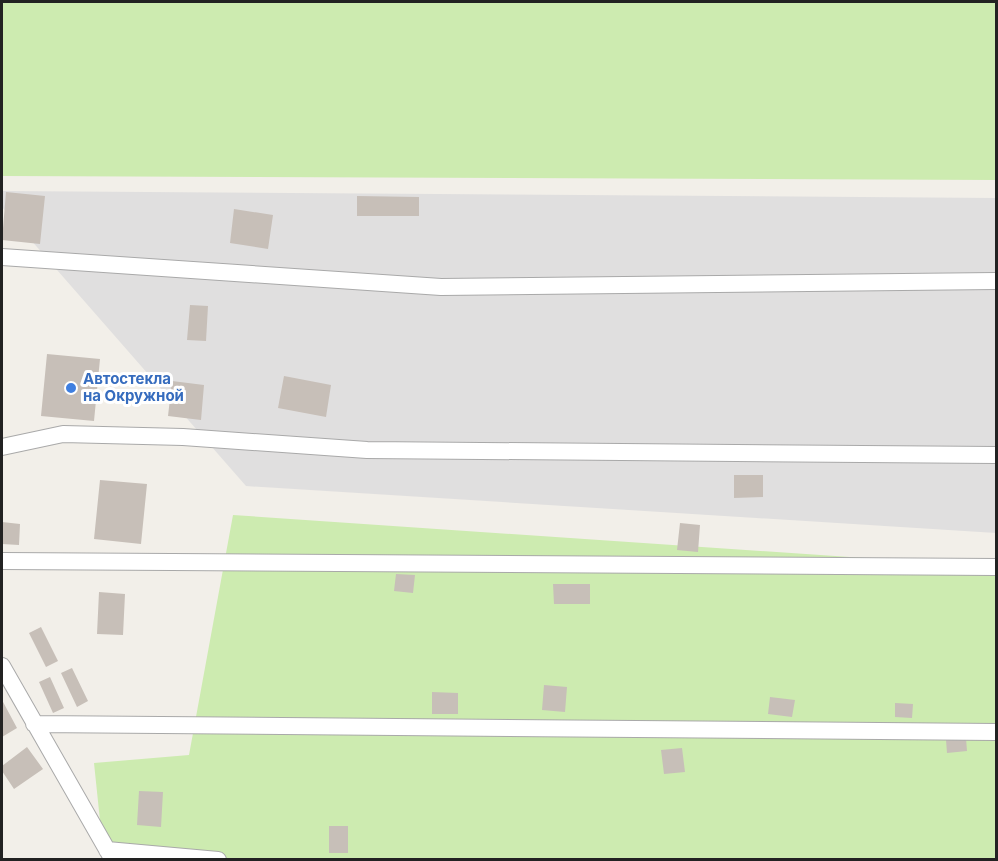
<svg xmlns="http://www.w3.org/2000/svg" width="998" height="861" font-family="Inter,sans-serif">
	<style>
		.residential { fill: #e0dfdf }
		.grass { fill: #cdebb0 }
		.building { fill: #c7bfb8 }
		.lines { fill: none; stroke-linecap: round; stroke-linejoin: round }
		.minor-casing { stroke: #a9a9a9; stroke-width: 18 }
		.minor { stroke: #fff; stroke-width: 16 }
		.shop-dot { fill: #3f7fe0; stroke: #fff; stroke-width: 2 }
		.labels { text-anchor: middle; stroke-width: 6; stroke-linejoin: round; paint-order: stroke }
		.shop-label { font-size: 15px; font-weight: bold; fill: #366cbe; stroke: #fff; text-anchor: start }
	</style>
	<rect width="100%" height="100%" fill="#f2efe9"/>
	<!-- residential -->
	<path class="residential" d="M2,191L996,198V533L246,486L2,207Z"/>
	<!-- grass -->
	<path class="grass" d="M2,2H996V180L2,176Z
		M233,515L996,567V859H104L94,763L189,755Z"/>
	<!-- building -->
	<path class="building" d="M6,192L45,196L40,244L2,240Z
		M357,196L419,197V216H357Z
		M234,209L273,215L268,249L230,243Z
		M190,305L208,306L206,341L187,340Z
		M47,354L100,359L94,421L41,416Z
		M284,376L331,385L326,417L278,408Z
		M172,381L204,385L201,420L168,416Z
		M734,475H763V497L734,498Z
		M100,480L147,484L141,544L94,539Z
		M2,522L20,524L19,545L2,544Z
		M680,523L700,525L698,552L677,550Z
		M396,574L415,575L413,593L394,591Z
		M553,584H590V604H554Z
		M99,592L125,594L123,635L97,634Z
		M41,627L58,661L46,667L29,633Z
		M72,668L88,701L77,707L61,673Z
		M50,677L64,708L53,713L39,682Z
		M544,685L567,687L565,712L542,710Z
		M432,692L458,693V714H432Z
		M770,697L795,700L792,717L768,714Z
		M2,700L17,728L2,737Z
		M895,703L913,704L912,718L895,717Z
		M966,738L967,751L947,753L946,740Z
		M27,747L43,769L14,789L2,771V766Z
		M682,748L685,772L664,774L661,750Z
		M139,791L163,792L161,827L137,825Z
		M329,826H348V853H329Z"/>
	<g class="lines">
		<defs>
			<path id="minor" d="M2,257L441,287L996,281
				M2,447L63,434L183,437L367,450L996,455
				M2,561L996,567
				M2,666L113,860
				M34,724L996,732
				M107,850L218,860"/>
		</defs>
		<!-- minor casing -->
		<use href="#minor" class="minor-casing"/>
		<!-- minor -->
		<use href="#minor" class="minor"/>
	</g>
	<!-- markers -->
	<circle class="shop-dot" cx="71" cy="388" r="6"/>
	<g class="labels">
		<!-- shop labels -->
		<g class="shop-label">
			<text x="83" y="384">Автостекла<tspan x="83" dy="17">на Окружной</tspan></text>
		</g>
	</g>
	<!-- border -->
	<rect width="998" height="861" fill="none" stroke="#222222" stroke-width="6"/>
</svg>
